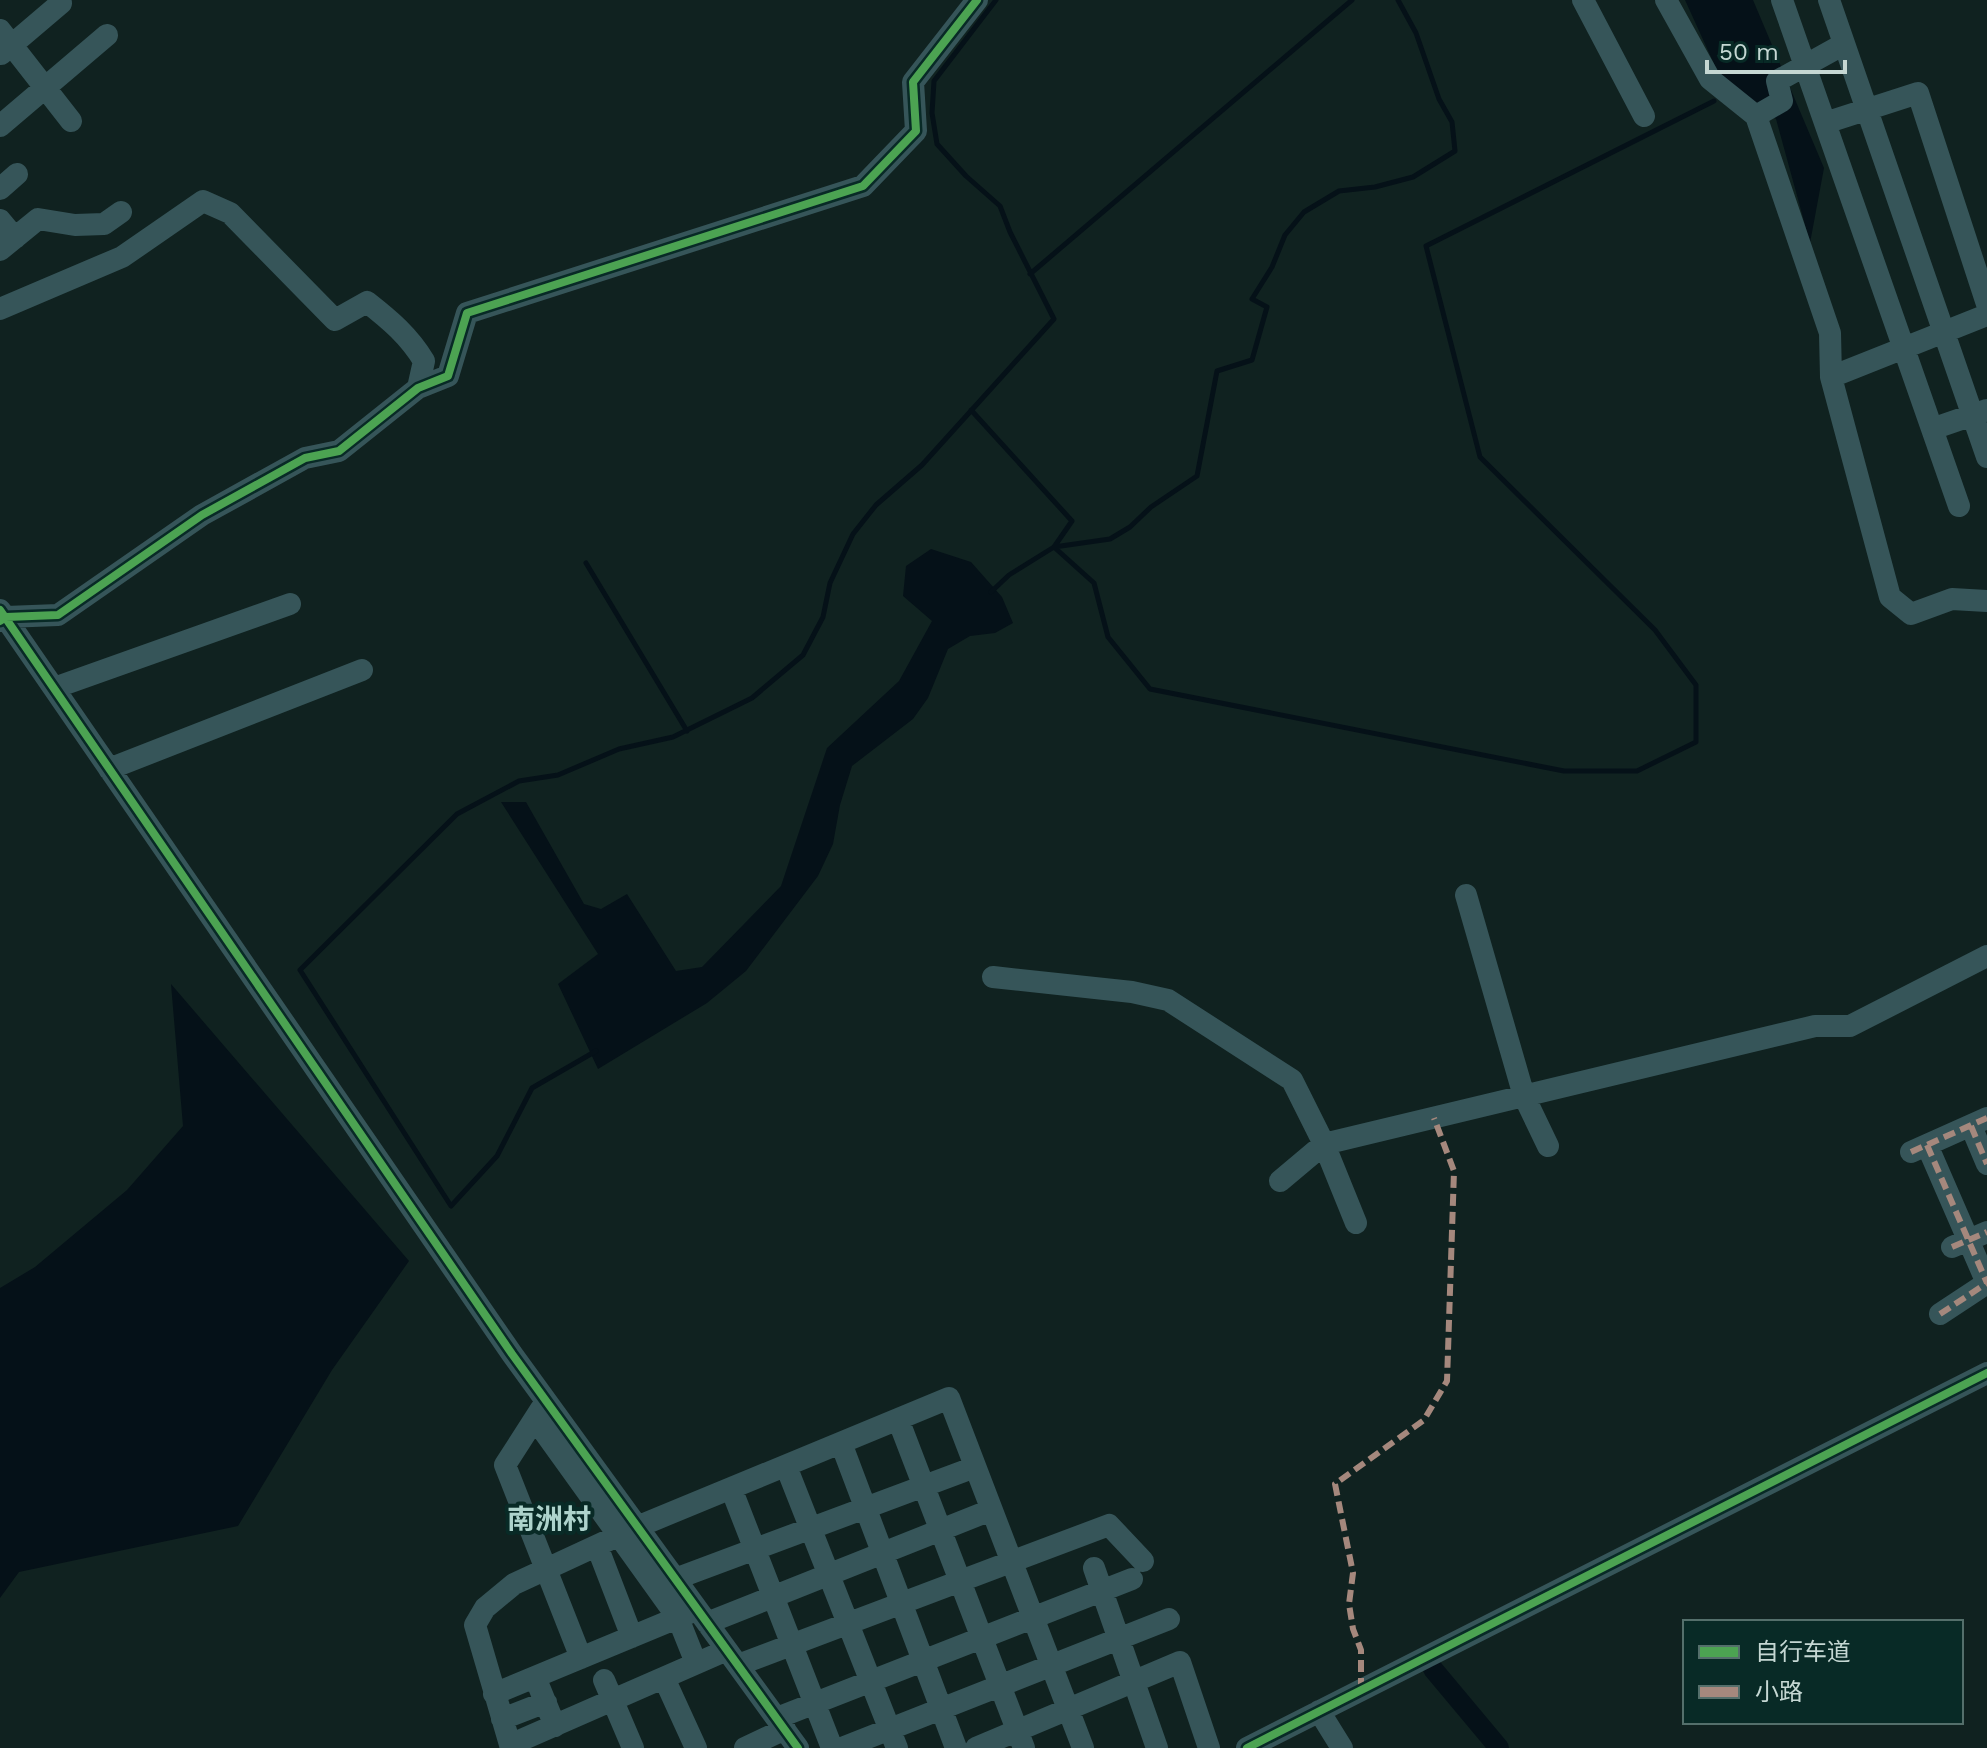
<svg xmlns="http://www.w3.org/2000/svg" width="1987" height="1748" font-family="'Work Sans','Noto Sans SC',sans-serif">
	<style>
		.water { fill: #051118 }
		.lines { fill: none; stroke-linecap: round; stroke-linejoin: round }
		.stream { stroke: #051118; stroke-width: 5 }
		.canal { stroke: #051118; stroke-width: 20 }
		.minor { stroke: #365559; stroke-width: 22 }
		.quiet { stroke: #a5887d; stroke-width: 6; stroke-dasharray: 12 6; stroke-linecap: butt }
		.cycleway-casing { stroke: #082a26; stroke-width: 13 }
		.cycleway { stroke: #4ca352; stroke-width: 8 }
		.labels { text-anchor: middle; stroke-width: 8; stroke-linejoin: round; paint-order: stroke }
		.quarter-label { font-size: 28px; font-weight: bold; fill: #aed3cc; stroke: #082a26 }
	</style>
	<rect width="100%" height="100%" fill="#102220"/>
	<!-- water -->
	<path class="water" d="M1685,0H1753L1824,168L1810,243L1776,119L1721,79Z
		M931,549L971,562L1002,597L1013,623L995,633L970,636L948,649L928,698L913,719L852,766L840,805L833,844L818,876L746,971L707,1003L598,1069L558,984L598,954L501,802H526L584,904L601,909L627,894L676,971L702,967L781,886L827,748L899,681L932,621L903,596L906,566Z
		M171,984L409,1261L332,1370L238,1526L19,1572L0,1598V1288L35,1267L127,1190L183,1126Z"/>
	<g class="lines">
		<!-- stream -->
		<path class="stream" d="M1030,274L1352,0
			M971,410L1072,521L1054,547L1110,539L1130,527L1151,507L1197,476L1217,371L1252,360L1267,307L1252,299L1272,267L1285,235L1304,212L1339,191L1375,187L1413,177L1455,151L1452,122L1439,99L1416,33L1398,0
			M586,563L687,731
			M991,592L1009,575L1054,547L1094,583L1108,637L1150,689L1564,771H1637L1696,742V685L1655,630L1480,457L1426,246L1714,101
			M596,1051L532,1088L497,1156L451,1206L300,970L457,814L519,781L558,775L619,749L673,737L752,698L803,655L823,617L830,583L853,534L876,505L922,465L1054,319L1010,232L1000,206L966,176L937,144L932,113L934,81L996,0"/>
		<!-- canal -->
		<path class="canal" d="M1433,1669L1499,1748"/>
		<!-- minor -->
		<path class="minor" d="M1583,0L1644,116
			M1666,0L1710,79L1756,116L1830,333L1831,377L1890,597L1911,614L1952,599L1987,601
			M1782,0L1959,506
			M1829,0L1987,457
			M0,30L71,121
			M1,54L61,3
			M1756,116L1782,101L1777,81L1844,44
			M1825,123L1918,93L1987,304
			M0,126L107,35
			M0,189L17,174
			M0,220L15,238
			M0,250L38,219L75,225L104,224L121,212
			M0,309L122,257L203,201L230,213L335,320L367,302C390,320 409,336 424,361L418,388
			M1831,377L1987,315
			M1932,429L1987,410
			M0,610L512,1354L798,1748
			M0,621L6,617L58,615L202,515L305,458L339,451L418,388L448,376L467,313L863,186L916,131L913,82L977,0
			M54,688L290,604
			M109,769L362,670
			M1466,895L1524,1096L1548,1146
			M993,977L1132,992L1168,1000L1292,1080L1324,1144L1815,1026H1850L1987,956
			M1971,1126L1987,1164
			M1927,1145L1987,1283
			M1911,1152L1987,1118
			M1280,1181L1324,1144L1356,1223
			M1952,1247L1987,1232
			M1940,1314L1987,1283
			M541,1409L505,1465L581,1658
			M535,1419L678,1618L696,1663
			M898,1419L1024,1748
			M841,1443L956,1748
			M786,1466L897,1748
			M731,1488L832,1748
			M597,1546L632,1637
			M1094,1568L1157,1748
			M675,1579L975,1467
			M707,1623L991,1510
			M738,1665L1109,1525L1143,1561
			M535,1677L555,1726
			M664,1678L696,1748
			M604,1680L633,1748
			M494,1694L689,1613
			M1319,1711L1342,1748
			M777,1718L1132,1579
			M502,1719L546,1702
			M510,1745L727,1650
			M511,1748L475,1625L485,1608L514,1584L637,1527L949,1398L1083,1748
			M745,1748L785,1729
			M842,1748L1169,1619
			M976,1748L1180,1662L1209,1748
			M1247,1748L1987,1373"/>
		<!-- quiet -->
		<path class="quiet" d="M1971,1126L1987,1164
			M1927,1145L1987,1283
			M1911,1152L1987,1118
			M1952,1247L1987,1232
			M1940,1314L1987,1283
			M1361,1690V1650L1353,1629L1349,1604L1353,1573L1335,1484L1424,1420L1447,1381L1454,1171L1434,1118"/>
		<defs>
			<path id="cycleway" d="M0,610L512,1354L798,1748
				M0,621L6,617L58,615L202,515L305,458L339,451L418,388L448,376L467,313L863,186L916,131L913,82L977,0
				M1247,1748L1987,1373"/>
		</defs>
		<!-- cycleway casing -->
		<use href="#cycleway" class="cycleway-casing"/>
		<!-- cycleway -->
		<use href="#cycleway" class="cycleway"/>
	</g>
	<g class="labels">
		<!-- quarter labels -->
		<g class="quarter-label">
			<text x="549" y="1529">南洲村</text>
		</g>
	</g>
	<!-- legend -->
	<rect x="1683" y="1620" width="280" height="104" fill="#082a26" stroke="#546f6b" stroke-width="2"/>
	<rect x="1699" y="1646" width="40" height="12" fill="#4ca352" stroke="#546f6b" stroke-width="2"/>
	<text x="1755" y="1660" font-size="24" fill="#c5d7d3">自行车道</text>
	<rect x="1699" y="1686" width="40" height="12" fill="#a5887d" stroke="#546f6b" stroke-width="2"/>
	<text x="1755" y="1700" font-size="24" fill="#c5d7d3">小路</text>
	<!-- scale -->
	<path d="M1707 60v12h138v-12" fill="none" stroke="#c5d7d3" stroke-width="4"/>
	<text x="1719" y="60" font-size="24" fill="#c5d7d3" stroke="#082a26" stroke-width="6" paint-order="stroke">50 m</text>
</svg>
